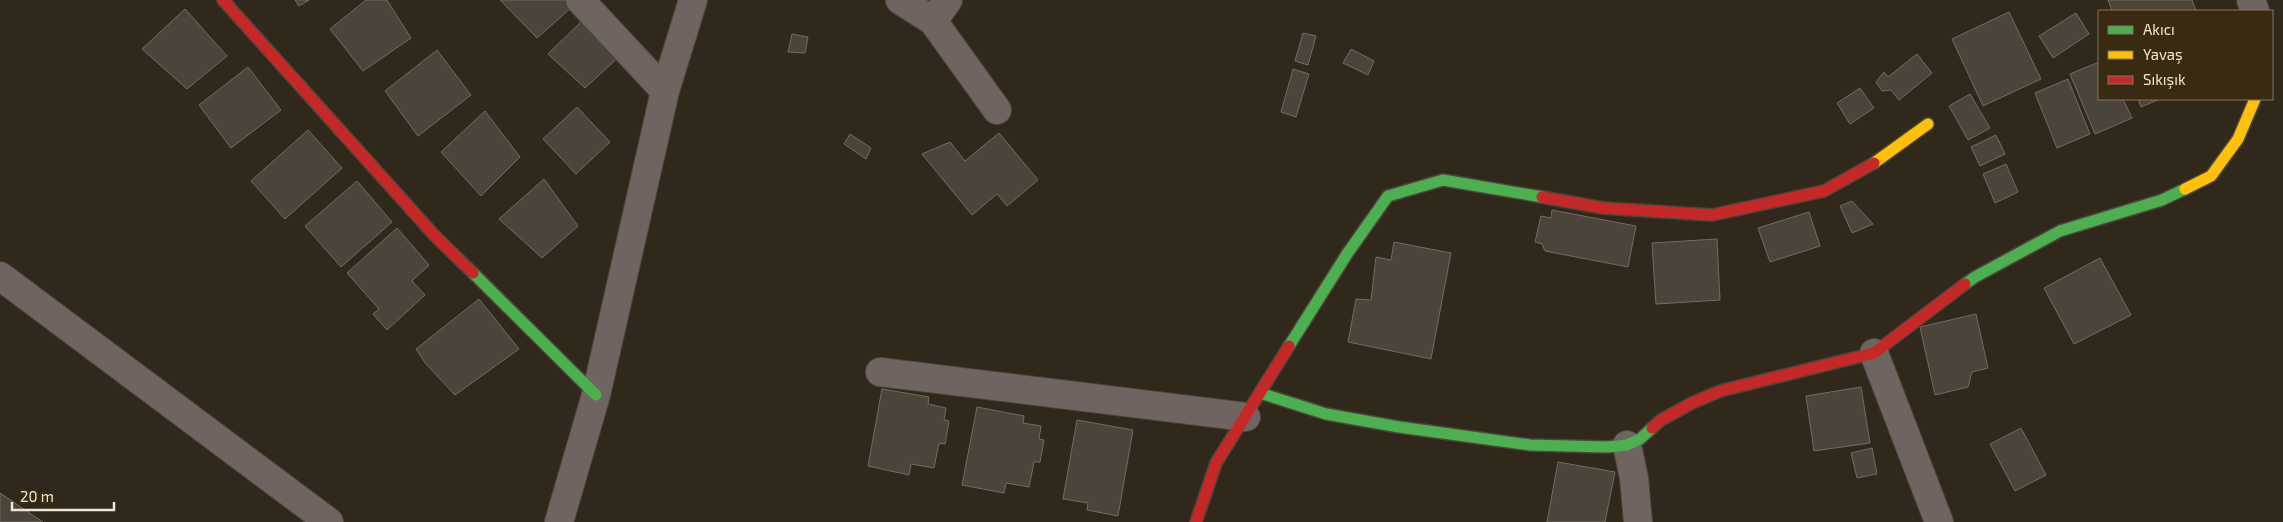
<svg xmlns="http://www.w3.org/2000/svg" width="2283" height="522" font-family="'Exo 2',sans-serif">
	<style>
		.building { fill: #4b4539; stroke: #736c60 }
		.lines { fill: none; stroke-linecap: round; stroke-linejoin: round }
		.street-casing { stroke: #4d463a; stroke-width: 30 }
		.fast-casing { stroke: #4d463a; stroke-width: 14 }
		.slow-casing { stroke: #4d463a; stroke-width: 14 }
		.jam-casing { stroke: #4d463a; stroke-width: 14 }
		.street { stroke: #706461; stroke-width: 28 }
		.fast { stroke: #4caf50; stroke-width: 11 }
		.slow { stroke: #ffc107; stroke-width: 11 }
		.jam { stroke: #c62828; stroke-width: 11 }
	</style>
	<rect width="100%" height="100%" fill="#30281a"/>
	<!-- building -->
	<path class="building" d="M295,0H309L299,6Z
		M366,0H387L411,38L363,71L330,29Z
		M500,0H566L572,7L537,38Z
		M2108,0H2192L2196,11H2112Z
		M185,9L227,56L187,89L142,49Z
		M2009,12L2041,79L1983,106L1952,39Z
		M2076,13L2089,34L2053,58L2039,36Z
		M587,16L622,54L585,88L548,54Z
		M1303,33L1316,36L1308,65L1295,61Z
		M792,34L808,37L805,53L788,52Z
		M1351,49L1374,61L1368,75L1343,63Z
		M437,50L471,95L418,136L385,91Z
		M1917,54L1932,73L1899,100L1891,90L1882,91L1876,82L1884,72L1888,77Z
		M2099,62V99H2123L2132,118L2095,134L2070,74Z
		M248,67L281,110L231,148L199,105Z
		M1293,69L1309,74L1296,117L1281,112Z
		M2068,79L2090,134L2057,148L2035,93Z
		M1860,88L1874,108L1850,124L1837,103Z
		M1970,94L1990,128L1968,140L1949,106Z
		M2138,99H2160L2141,107Z
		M577,107L610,142L576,174L543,139Z
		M485,111L520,157L481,196L441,152Z
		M308,130L342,168L285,219L251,181Z
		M999,133L1038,180L1007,206L997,194L972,215L922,154L950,142L965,161Z
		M850,134L871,148L866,159L844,144Z
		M1996,135L2005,154L1980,166L1971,147Z
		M2006,164L2018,192L1995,203L1983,174Z
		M544,179L578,226L542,258L499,219Z
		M357,181L392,222L341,267L305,226Z
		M1852,201L1873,224L1852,233L1840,206Z
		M1552,210L1636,226L1628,267L1545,251L1542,244L1535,242L1541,216L1551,218Z
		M1809,212L1820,246L1770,262L1758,228Z
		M397,228L429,265L412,281L425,295L387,330L373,314L379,309L347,273Z
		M1717,239L1720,300L1656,304L1652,243Z
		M1394,242L1451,253L1431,359L1348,342L1356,299L1371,300L1376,257L1391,260Z
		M2100,258L2131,315L2074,344L2044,288Z
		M479,299L519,349L455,395L426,364L416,349Z
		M1976,314L1988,368L1972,372L1968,387L1935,395L1920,327Z
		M1861,387L1870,443L1814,451L1806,396Z
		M882,389L929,397L928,404L946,408L944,420L949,421L945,444L939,443L934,468L911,464L909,475L868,466Z
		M977,407L1024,416L1023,423L1041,426L1039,439L1044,440L1040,462H1034L1029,487L1006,483L1004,493L962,485Z
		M1077,420L1133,430L1118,516L1087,510L1088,503L1063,499Z
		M2021,428L2046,475L2015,491L1990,444Z
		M1872,448L1877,474L1857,478L1851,453Z
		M1558,462L1615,472L1605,522H1547Z
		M0,493L43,522H0Z"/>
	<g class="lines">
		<defs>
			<path id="street" d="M580,0L665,91
				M900,0L933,21L997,110
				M2251,0L2255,11
				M933,21L948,0
				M0,276L329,522
				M1874,353L1939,522
				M880,372L1246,417
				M1627,445L1634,478L1638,522
				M559,522L596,395L665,91L693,0"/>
			<path id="fast" d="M473,273L596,395
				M1965,284L1975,277L2060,231L2162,200L2185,189
				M1289,346L1347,254L1388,196L1443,180L1542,197
				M1260,393L1326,414L1399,427L1530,445L1607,447L1627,445L1640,439L1652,428"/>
			<path id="slow" d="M1874,163L1928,124
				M2185,189L2211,176L2238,139L2255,99"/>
			<path id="jam" d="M223,0L435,236L473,273
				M1542,197L1603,208L1712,215L1824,191L1874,163
				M1652,428L1661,420L1692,403L1720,391L1874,353L1965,284
				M1196,522L1216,463L1289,346"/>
		</defs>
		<!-- street casing -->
		<use href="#street" class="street-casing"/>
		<!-- fast casing -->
		<use href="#fast" class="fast-casing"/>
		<!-- slow casing -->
		<use href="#slow" class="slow-casing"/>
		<!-- jam casing -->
		<use href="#jam" class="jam-casing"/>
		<!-- street -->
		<use href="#street" class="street"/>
		<!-- fast -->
		<use href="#fast" class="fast"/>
		<!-- slow -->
		<use href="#slow" class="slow"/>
		<!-- jam -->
		<use href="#jam" class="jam"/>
	</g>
	<!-- legend -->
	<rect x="2098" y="10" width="175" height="90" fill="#392b11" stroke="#817660"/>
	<rect x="2108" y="26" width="25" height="8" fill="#4caf50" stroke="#817660"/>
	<text x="2143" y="35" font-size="15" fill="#eee6d6">Akıcı</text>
	<rect x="2108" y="51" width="25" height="8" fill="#ffc107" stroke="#817660"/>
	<text x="2143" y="60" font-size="15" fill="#eee6d6">Yavaş</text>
	<rect x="2108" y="76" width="25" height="8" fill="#c62828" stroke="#817660"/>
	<text x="2143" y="85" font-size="15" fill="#eee6d6">Sıkışık</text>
	<!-- scale -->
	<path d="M12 502v8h102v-8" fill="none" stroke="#eee6d6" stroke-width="2.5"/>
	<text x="20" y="502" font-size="15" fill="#eee6d6" stroke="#392b11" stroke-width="4" paint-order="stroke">20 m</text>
</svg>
